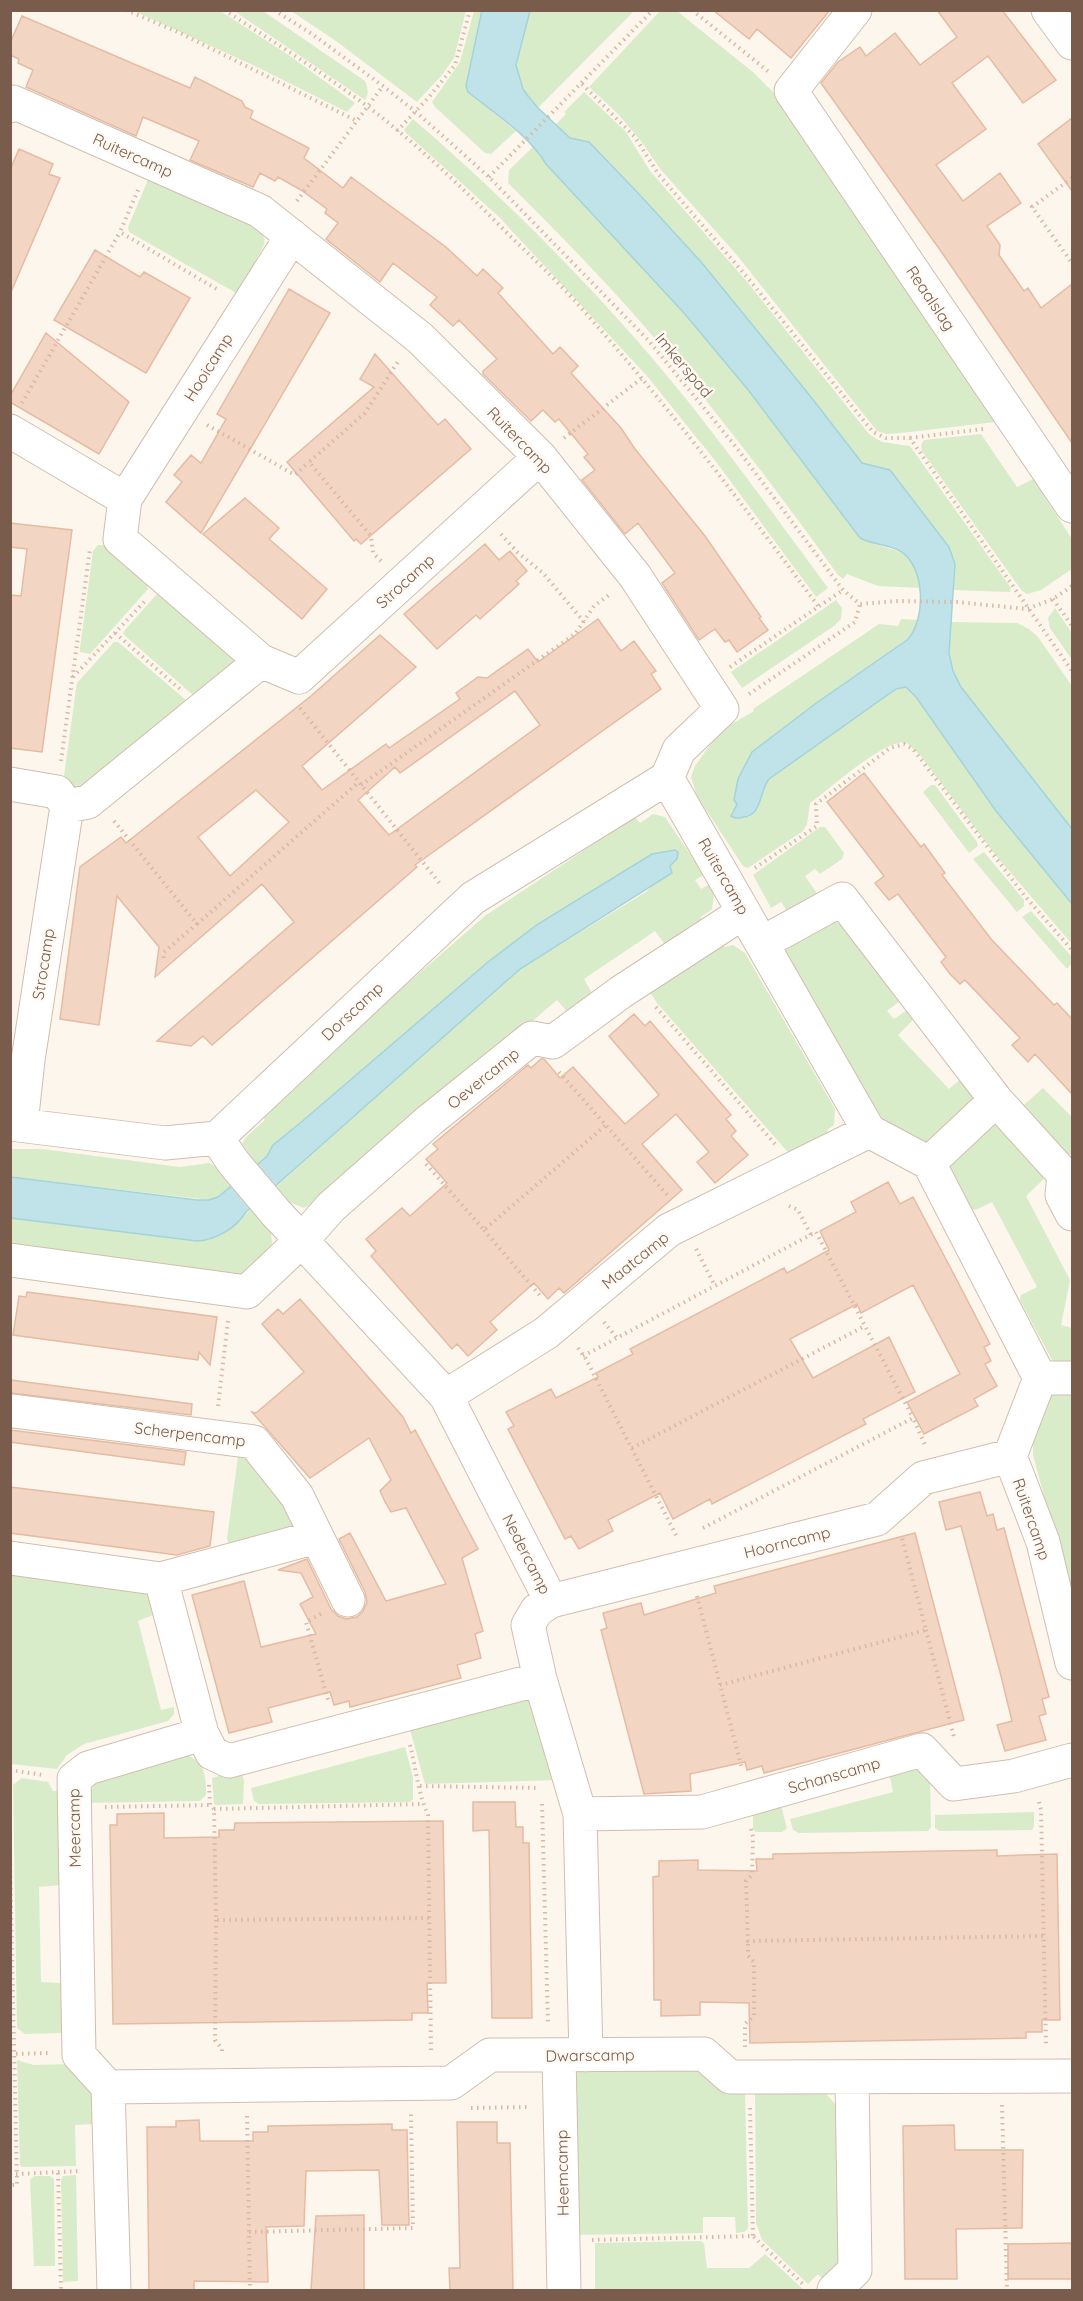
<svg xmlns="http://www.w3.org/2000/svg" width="1083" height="2301" font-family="Quicksand,sans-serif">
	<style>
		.green { fill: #d8ecc9 }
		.water { fill: #bfe3e8; stroke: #a5d3da; stroke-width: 1.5 }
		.building { fill: #f3d5c3; stroke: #e6bba3; stroke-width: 1.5; fill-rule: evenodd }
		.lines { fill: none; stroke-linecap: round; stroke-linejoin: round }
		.minor-casing { stroke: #d1beb0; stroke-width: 35 }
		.path { stroke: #d9b8a5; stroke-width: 4; stroke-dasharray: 1.5 4.5; stroke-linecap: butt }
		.minor { stroke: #fff; stroke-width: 33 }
		.labels { text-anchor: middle; stroke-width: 5; stroke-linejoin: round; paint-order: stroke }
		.street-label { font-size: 16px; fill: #7a5c4d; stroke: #fffaf3 }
	</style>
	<rect width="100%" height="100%" fill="#fdf6ec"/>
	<!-- green -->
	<path class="green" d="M134,11H220L287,54L355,103L347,112L255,66Z
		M234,11H263L365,81C368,88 369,94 365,100Z
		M291,11H466L454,58L442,75L417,102L336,41Z
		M474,11H482L466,85L468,92L516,131L491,154L485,153L435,107L432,102L460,62Z
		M530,11H634L538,108L523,89L516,65Z
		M660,11H677L754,73L773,92L894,260L1004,421L901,433L887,434L877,431L736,254L661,170L641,141L618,114L589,87Z
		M584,92L626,132L650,171L748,283L869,434L882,442L910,446L1011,588L1010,592L953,590L955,564L949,547L890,470L862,463L811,397L702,263L589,142L570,138L555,125L566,114L564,112Z
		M413,119C491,186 565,259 633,336C704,416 765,503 828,588L816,597L717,463L647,376L499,217L406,133L404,130Z
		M533,147L684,313L749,391L860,538C885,552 921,545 920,588L878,586L847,574L843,579L838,575C776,489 713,406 644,326C601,276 555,230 508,183L509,170Z
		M151,173L256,226C262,232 266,237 264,245L239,292L236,293L129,232L128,227Z
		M981,434L1017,487L1033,479L1072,539V569L1041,590L1027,594L1022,591L922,451L921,445L924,440Z
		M98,545H104L146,580L148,589L90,654L80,652V648L93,551Z
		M164,586L241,659L196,696L193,695L123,634L124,631Z
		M836,600L842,608L841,619L834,626L742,688L731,672Z
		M1055,608L1072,633V660L1050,628L1048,618Z
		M901,619L919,620L914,633L908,640L815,704L738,779L734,800L737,804L731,813L749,817C761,808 760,791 769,779L896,689L906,687L916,697L996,811L1072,904V944L997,857L920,755L906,742C883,740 831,788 810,803L807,824L803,831L748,868L743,866L697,796L691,777L695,766L720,731L754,711L753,709L879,624L898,626Z
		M951,622L1017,623L1029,629L1038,637L1072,686V829L961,687C948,663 949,649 951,622Z
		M114,642H118L194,707L82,796L64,776L76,689L77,683Z
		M931,785H935L977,842L978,846L969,853L923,792Z
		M653,814L665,817L704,875L695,880L701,889L710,884L714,894L712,909L700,918L704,924L666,946L655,931L584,979L593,995L569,1014L557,1000L317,1206L314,1203L304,1208L289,1202L276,1187L488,997L520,969L646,892L677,859L664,853L652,854L538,924L488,962L299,1124L273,1145L267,1156L257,1165L242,1144L246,1137L265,1120L259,1113L486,915L635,817L640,823Z
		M820,827H825L844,853L842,859L820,874L815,869L805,876L818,895L788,913L781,902L771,908L753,875Z
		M984,852L1024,900V906L1017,912L973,859Z
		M1031,911L1072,957V963L1067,969L1022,917Z
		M835,921L842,926L900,1001L887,1011L894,1019L907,1010L913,1016L912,1021L898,1035L949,1089L964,1076L977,1101L931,1147L883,1119L872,1104L782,947Z
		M720,939L725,947L733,945L745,953L835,1109L834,1125L827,1130L831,1139L793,1158L657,1003L647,987Z
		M1043,1088L1072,1117V1154L1068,1156L1017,1111Z
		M995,1121L1012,1128L1005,1135L1047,1176L1026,1196L1070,1280L1061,1325L1072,1328V1362H1056L1052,1360L1020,1300L1021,1295L1037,1287L992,1202L976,1210L972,1209L947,1163Z
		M11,1149H42L180,1167L209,1163L215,1166L232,1185L218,1197L209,1200L11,1177Z
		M252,1208L271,1231L272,1244L264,1252L241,1283L11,1252L10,1218L208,1240L244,1216Z
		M1048,1388H1072V1595L1070,1591L1033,1455V1444Z
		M239,1449L285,1495L294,1523L291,1531L232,1556L227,1538Z
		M11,1565L144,1586L156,1609L153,1615L138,1621L161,1710L174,1707V1714L168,1721L84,1744L67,1755L57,1769L11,1764Z
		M515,1694L531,1699L559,1780L425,1784L409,1726Z
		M405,1747L413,1777V1799L410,1802L259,1804L254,1801L251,1788Z
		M182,1753C205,1761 206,1773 206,1795L200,1801L85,1803L94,1783Z
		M915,1764L930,1779L931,1827L928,1831L799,1833L793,1830L790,1819L893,1792L889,1772Z
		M241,1770L244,1781L243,1804L217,1805L214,1804L212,1778Z
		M22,1778L48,1782L53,1791H60L61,1885L39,1887L41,1982L60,1983L63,1986L64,2033L25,2034L17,2028L13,1785Z
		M779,1798L787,1828L782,1832H756L753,1829V1811Z
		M1034,1812V1826L1032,1830L939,1831L935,1828V1815Z
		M17,2060L34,2065L72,2064L96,2095L94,2124L75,2125L76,2166L22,2167L20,2165Z
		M688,2065L705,2076L745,2090L748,2229L744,2232L736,2233L735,2217H703V2233L572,2235L570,2082L577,2069Z
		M755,2090H823L840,2110V2254L837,2274L827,2284L818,2274L808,2284L762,2240L756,2223Z
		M76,2175L78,2281L63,2282L61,2180L63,2176Z
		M34,2176H50L54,2179L55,2266H34L30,2180Z
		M701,2241L704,2243L707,2268H749L765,2254L804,2290H595V2243Z"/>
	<!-- water -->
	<path class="water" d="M482,10L530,11L516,65L523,89L528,96L538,108L570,138L589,142L639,194L702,263L811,397L862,463L890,470L949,547L955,564L949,653L953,671L961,687L1072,829V904L996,811L916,697L906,687L896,689L769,779C759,792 762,815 744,817C738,818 736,819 731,816L737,804L734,800L738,779L752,752L815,704L907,640C926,621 926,566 900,551C888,544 873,545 860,538L749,391L684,313L546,164C529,135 494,113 468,92L466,86Z
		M675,850L678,852L677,859L670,866L672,873L520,969L246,1212C236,1228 216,1240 197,1241L11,1218V1177L197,1200H209L218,1197L257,1165L267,1156L273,1145L299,1124L488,962L538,924L652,854Z"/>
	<!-- building -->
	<path class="building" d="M713,10H830L791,58L757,29L749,39Z
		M937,10H1002L1056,80L1023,103L988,56L952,83L986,129L936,165L963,201L1000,173L1021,203L987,226L1000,245L999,255L1024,291L1028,288L1041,308L1072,284V443L945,257L821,83L838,62L860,47L866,56L895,33L920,65L957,37Z
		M22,16L190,88L195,77L242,101L245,107L253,111L250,118L309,148L304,158L343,188L351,177L446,247L477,276L483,269L503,288L498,293L553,354L560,347L578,366L571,373L621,428L635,449L705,536L761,617L759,618L768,630L737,652L729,640L725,642L715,629L699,640L662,583L675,573L638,523L625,534L582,480L595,470L584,457L588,454L559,419L555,422L543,410L531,421L483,374V371L497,359L459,320L453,326L430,305L437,297L393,263L380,282L326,239L338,223L325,213L327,209L301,190L278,177L275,181L260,173L253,187L190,160L199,141L143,117L136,136L26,87L33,70L18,63L19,59L10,55V43Z
		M1072,118V191L1038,144Z
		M19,149L53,164L49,174L60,178L11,292L10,170Z
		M95,250L140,277L144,272L190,298L146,373L54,320Z
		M289,289L330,313L201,533L166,502L182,482L174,475L191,455L201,463L226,419L217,414Z
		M46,333L129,402L99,454L10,402V396Z
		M375,354L438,425L445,419L471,449L361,544L356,539L354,541L287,462L374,387L360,379Z
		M245,498L279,528L269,539L327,589L302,619L203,534Z
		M10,523L72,530L42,752L10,748V595L21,596L27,549L10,547Z
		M485,544L499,560L510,551L527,571L516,581L519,584L480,619L476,615L437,649L404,614Z
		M598,619L621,651L634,641L656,671L651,674L661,689L415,865L417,867L212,1045L203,1036L191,1046L157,1041L294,922L262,884L155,977L159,947L117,896L99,1025L60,1019L80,867L121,837L126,843L311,696L380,635L416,667L302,766L322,790L386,744L389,748L460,699L456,693L478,677L487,678L528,649L538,662ZM515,691L540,725L389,835L358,800L395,767L400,773ZM256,790L289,822L230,876L198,837Z
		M864,773L921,847L924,844L945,873L942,875L991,939L1054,1005L1057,1003L1072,1019V1094L1035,1054L1028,1062L1012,1045L1020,1038L965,980L960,984L950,974L941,962L946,957L898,894L889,900L875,883L884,876L827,802Z
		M634,1014L645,1026L650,1021L731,1115L726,1119L736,1131L731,1136L748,1155L715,1183L697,1162L709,1152L676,1114L642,1144L682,1190L564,1293L559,1288L548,1299L534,1283L490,1322L497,1330L468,1356L457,1344L452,1349L371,1256L376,1251L366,1239L402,1208L410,1216L447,1183L426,1159L438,1149L433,1144L528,1065L531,1068L541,1059H544L560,1078L573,1067L625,1124L659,1095L609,1036Z
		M888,1182L900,1204L913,1197L949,1265L990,1344L984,1347L991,1361L985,1364L997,1386L974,1399L978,1406L924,1434L907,1402L960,1374L913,1285L861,1313L857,1304L790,1339L813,1378L889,1337L915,1392L863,1419L866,1424L712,1504L710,1499L673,1519L660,1493L608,1520L613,1531L579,1549L571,1536L565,1539L508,1429L514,1426L506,1412L551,1389L556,1398L598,1377L596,1373L633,1354L630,1349L784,1268L787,1273L829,1250L820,1231L856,1212L851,1202Z
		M27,1292L217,1317L210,1365L199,1352L198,1360L13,1335L19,1296L26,1297Z
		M300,1299L403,1417L411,1433L415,1430L478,1549L462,1558L483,1631L475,1634L481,1658L457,1665L461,1678L350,1707L349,1701L334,1705L330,1692L268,1708L272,1722L229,1733L192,1595L244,1581L261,1647L316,1634L300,1604L313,1597L301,1573L278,1570L307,1559L331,1609L338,1616L346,1619L357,1617L363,1611L367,1602L365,1592L339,1539L350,1533L386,1601L446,1584L406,1508L391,1512L385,1502L380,1491L391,1480L369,1438L310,1478L252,1412L256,1413L304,1372L262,1324L278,1309L283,1314Z
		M11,1380L192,1404L191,1415L11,1393Z
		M10,1430L186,1452L184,1465L10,1442Z
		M10,1487L214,1512L210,1546L177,1555L10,1533Z
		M980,1492L987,1516L993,1514L997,1530L1004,1528L1049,1697L1042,1699L1046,1714L1039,1716L1046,1740L1005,1751L997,1725L1012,1721L1000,1672L961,1526L946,1530L939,1502Z
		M915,1533L964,1720L764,1773L762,1766L747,1770L745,1762L690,1774L691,1791L644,1794L601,1630L607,1628L603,1613L641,1603L644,1615L716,1593L714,1586Z
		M473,1802H515L516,1827H523V1843H529L532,2018H492L489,1830L473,1831Z
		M164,1813V1838L219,1837V1830H234L235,1823L443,1821L446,1983H427L428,2013H412V2020L113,2024L110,1825H117V1814Z
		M997,1850V1856L1057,1854L1060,2020H1042V2032H1026V2038L750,2043L749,2003L700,2002V2015L661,2016V2000H654L653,1877L659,1876V1861L698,1860V1870L757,1871L756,1859H773V1854Z
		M199,2120L200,2141H253V2132H268V2126L392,2124V2130H407L409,2225H382L379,2170L306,2171L304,2226L266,2227L268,2282L194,2281V2290H149L147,2127H176V2121Z
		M457,2122H497V2143H510L513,2290H450L449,2268H460Z
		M954,2125L955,2150H1023L1022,2228L956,2229L957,2279H905L903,2126Z
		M364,2215V2290H311L316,2216Z
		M1072,2243V2279H1008V2244Z"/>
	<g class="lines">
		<defs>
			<path id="minor" d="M855,10L791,91L1072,506
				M1048,10L1072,43
				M10,106L13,102L260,211L420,338L540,457L635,576L722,709L679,750L667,778
				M10,431L125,499L120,539L261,661
				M125,499L292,236
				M667,778L869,1131L929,1163L1040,1378L1010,1456L1043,1542L1072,1663
				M10,784L57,792L67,806L88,802L261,661L299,677L540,457
				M762,943L842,899L996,1100L1064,1175L1062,1195L1072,1214
				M10,1124L165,1143L217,1138L473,898L667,778
				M21,1124L28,1060L67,806
				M217,1138L233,1162L276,1213L446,1396L551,1601L537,1610L528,1625L540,1679L580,1814L586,2055
				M929,1163L996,1100
				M10,1260L247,1292L302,1240L331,1207L430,1120L532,1038L553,1042L621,992L744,912
				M1040,1378H1072
				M446,1396L546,1333L669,1230L869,1131
				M13,1411L254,1442L297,1496L348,1600
				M10,1558L161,1579
				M551,1601L877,1519L923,1478L1010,1456
				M202,1734L161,1579L316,1537
				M580,1814L702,1812L922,1750L954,1784L1014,1776L1072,1760
				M559,2056L564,2290
				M108,2087L451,2083L490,2055L704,2054L730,2077L1072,2076
				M114,2290L108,2087L79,2055L74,1779L88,1768L202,1734L212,1753L229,1761L540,1679
				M834,2290L855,2270L852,2078"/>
		</defs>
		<!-- minor casing -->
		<use href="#minor" class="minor-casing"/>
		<!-- path -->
		<path class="path" d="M126,10L180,33L357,121
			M224,10C273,41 321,72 367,106C417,144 464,189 508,234C531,256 554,278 575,301C662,398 741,502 818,606
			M274,10L312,34L383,86L416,112L489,177L648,340L736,447L843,590L860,604L898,601L957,602L1027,609L1053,599L1072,586
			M692,10L769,72
			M582,84L635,137L659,175L747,277L873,432L886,438H910L1072,671
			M397,131L429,97L455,65L470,10
			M489,177L653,10
			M1072,178L1032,207L1072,263
			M138,190L120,232L220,291
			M297,201L383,86
			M22,403L120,232
			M207,425L295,475L309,462
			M564,438L642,378
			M910,438L983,429
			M501,534L517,552L543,573L584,622
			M381,561L373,553L371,536L309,462L365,413L399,360
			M1053,599L1072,626
			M115,633L180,689
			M730,667L843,590
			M73,677L146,600
			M749,694L855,622L860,604
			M300,708L441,885
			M61,761L90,549
			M361,785L575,634L594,606L609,595
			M114,821L197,924L164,952L163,962
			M755,868L817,826L816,804L890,748L904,744L913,749L1024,895L1072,950
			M197,924L359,782
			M656,1007L775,1144
			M559,1072L669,1197
			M426,1164L484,1230L606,1125
			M789,1206L798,1210L811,1235
			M484,1230L542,1298
			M696,1249L715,1286
			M604,1322L617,1338
			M578,1348L586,1359L677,1537
			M583,1356L816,1232L913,1418
			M218,1406L228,1321
			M632,1448L865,1326
			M703,1528L913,1418L925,1445
			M697,1596L742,1769
			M321,1614L306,1622L329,1703
			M926,1630L954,1737
			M720,1685L926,1630L902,1538
			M410,1745C416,1768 418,1794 428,1815L431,2053
			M10,1770L43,1775
			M209,1785L210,1805L214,1809L216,1920L429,1918
			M420,1786L539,1788
			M1039,1802L1041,1810L1046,2046
			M542,1804L548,2024
			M105,1807L210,1805
			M214,1809L423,1804
			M751,1829L753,1837L752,1875L746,1881L748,1941L1044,1936
			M10,1858L17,2185H10
			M216,1920L215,2040L222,2049V2055
			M745,2047V2024L754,2016V1962L748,1956V1941
			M10,2054L49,2053
			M1002,2105L1007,2290
			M471,2108L529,2107
			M750,2108L753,2236
			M247,2116L250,2290
			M58,2173L61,2290
			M16,2174L81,2171
			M249,2232L413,2228L411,2114
			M592,2240L753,2236L805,2286"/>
		<!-- minor -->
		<use href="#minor" class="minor"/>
	</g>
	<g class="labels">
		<!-- street labels -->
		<g class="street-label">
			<text transform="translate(133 155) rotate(24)" y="6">Ruitercamp</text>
			<text transform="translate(931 298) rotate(56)" y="6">Reaalslag</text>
			<text transform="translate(684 365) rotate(50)" y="6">Imkerspad</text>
			<text transform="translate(208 367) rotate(-58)" y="6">Hooicamp</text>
			<text transform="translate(520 440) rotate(46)" y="6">Ruitercamp</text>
			<text transform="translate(405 581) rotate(-42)" y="6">Strocamp</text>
			<text transform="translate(724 876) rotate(60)" y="6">Ruitercamp</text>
			<text transform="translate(43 964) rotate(-81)" y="6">Strocamp</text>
			<text transform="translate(352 1011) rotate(-43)" y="6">Dorscamp</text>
			<text transform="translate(483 1078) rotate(-39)" y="6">Oevercamp</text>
			<text transform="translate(635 1260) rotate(-39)" y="6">Maatcamp</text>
			<text transform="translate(190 1434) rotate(7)" y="6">Scherpencamp</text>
			<text transform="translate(1032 1519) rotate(71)" y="6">Ruitercamp</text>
			<text transform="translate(787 1542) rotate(-14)" y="6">Hoorncamp</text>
			<text transform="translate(527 1554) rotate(63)" y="6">Nedercamp</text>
			<text transform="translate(834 1775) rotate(-16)" y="6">Schanscamp</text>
			<text transform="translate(74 1828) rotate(-91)" y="6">Meercamp</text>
			<text transform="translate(590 2055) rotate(-1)" y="6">Dwarscamp</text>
			<text transform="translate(562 2173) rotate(-91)" y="6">Heemcamp</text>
		</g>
	</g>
	<!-- border -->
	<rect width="1083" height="2301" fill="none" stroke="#7a5c4d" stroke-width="24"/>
</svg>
